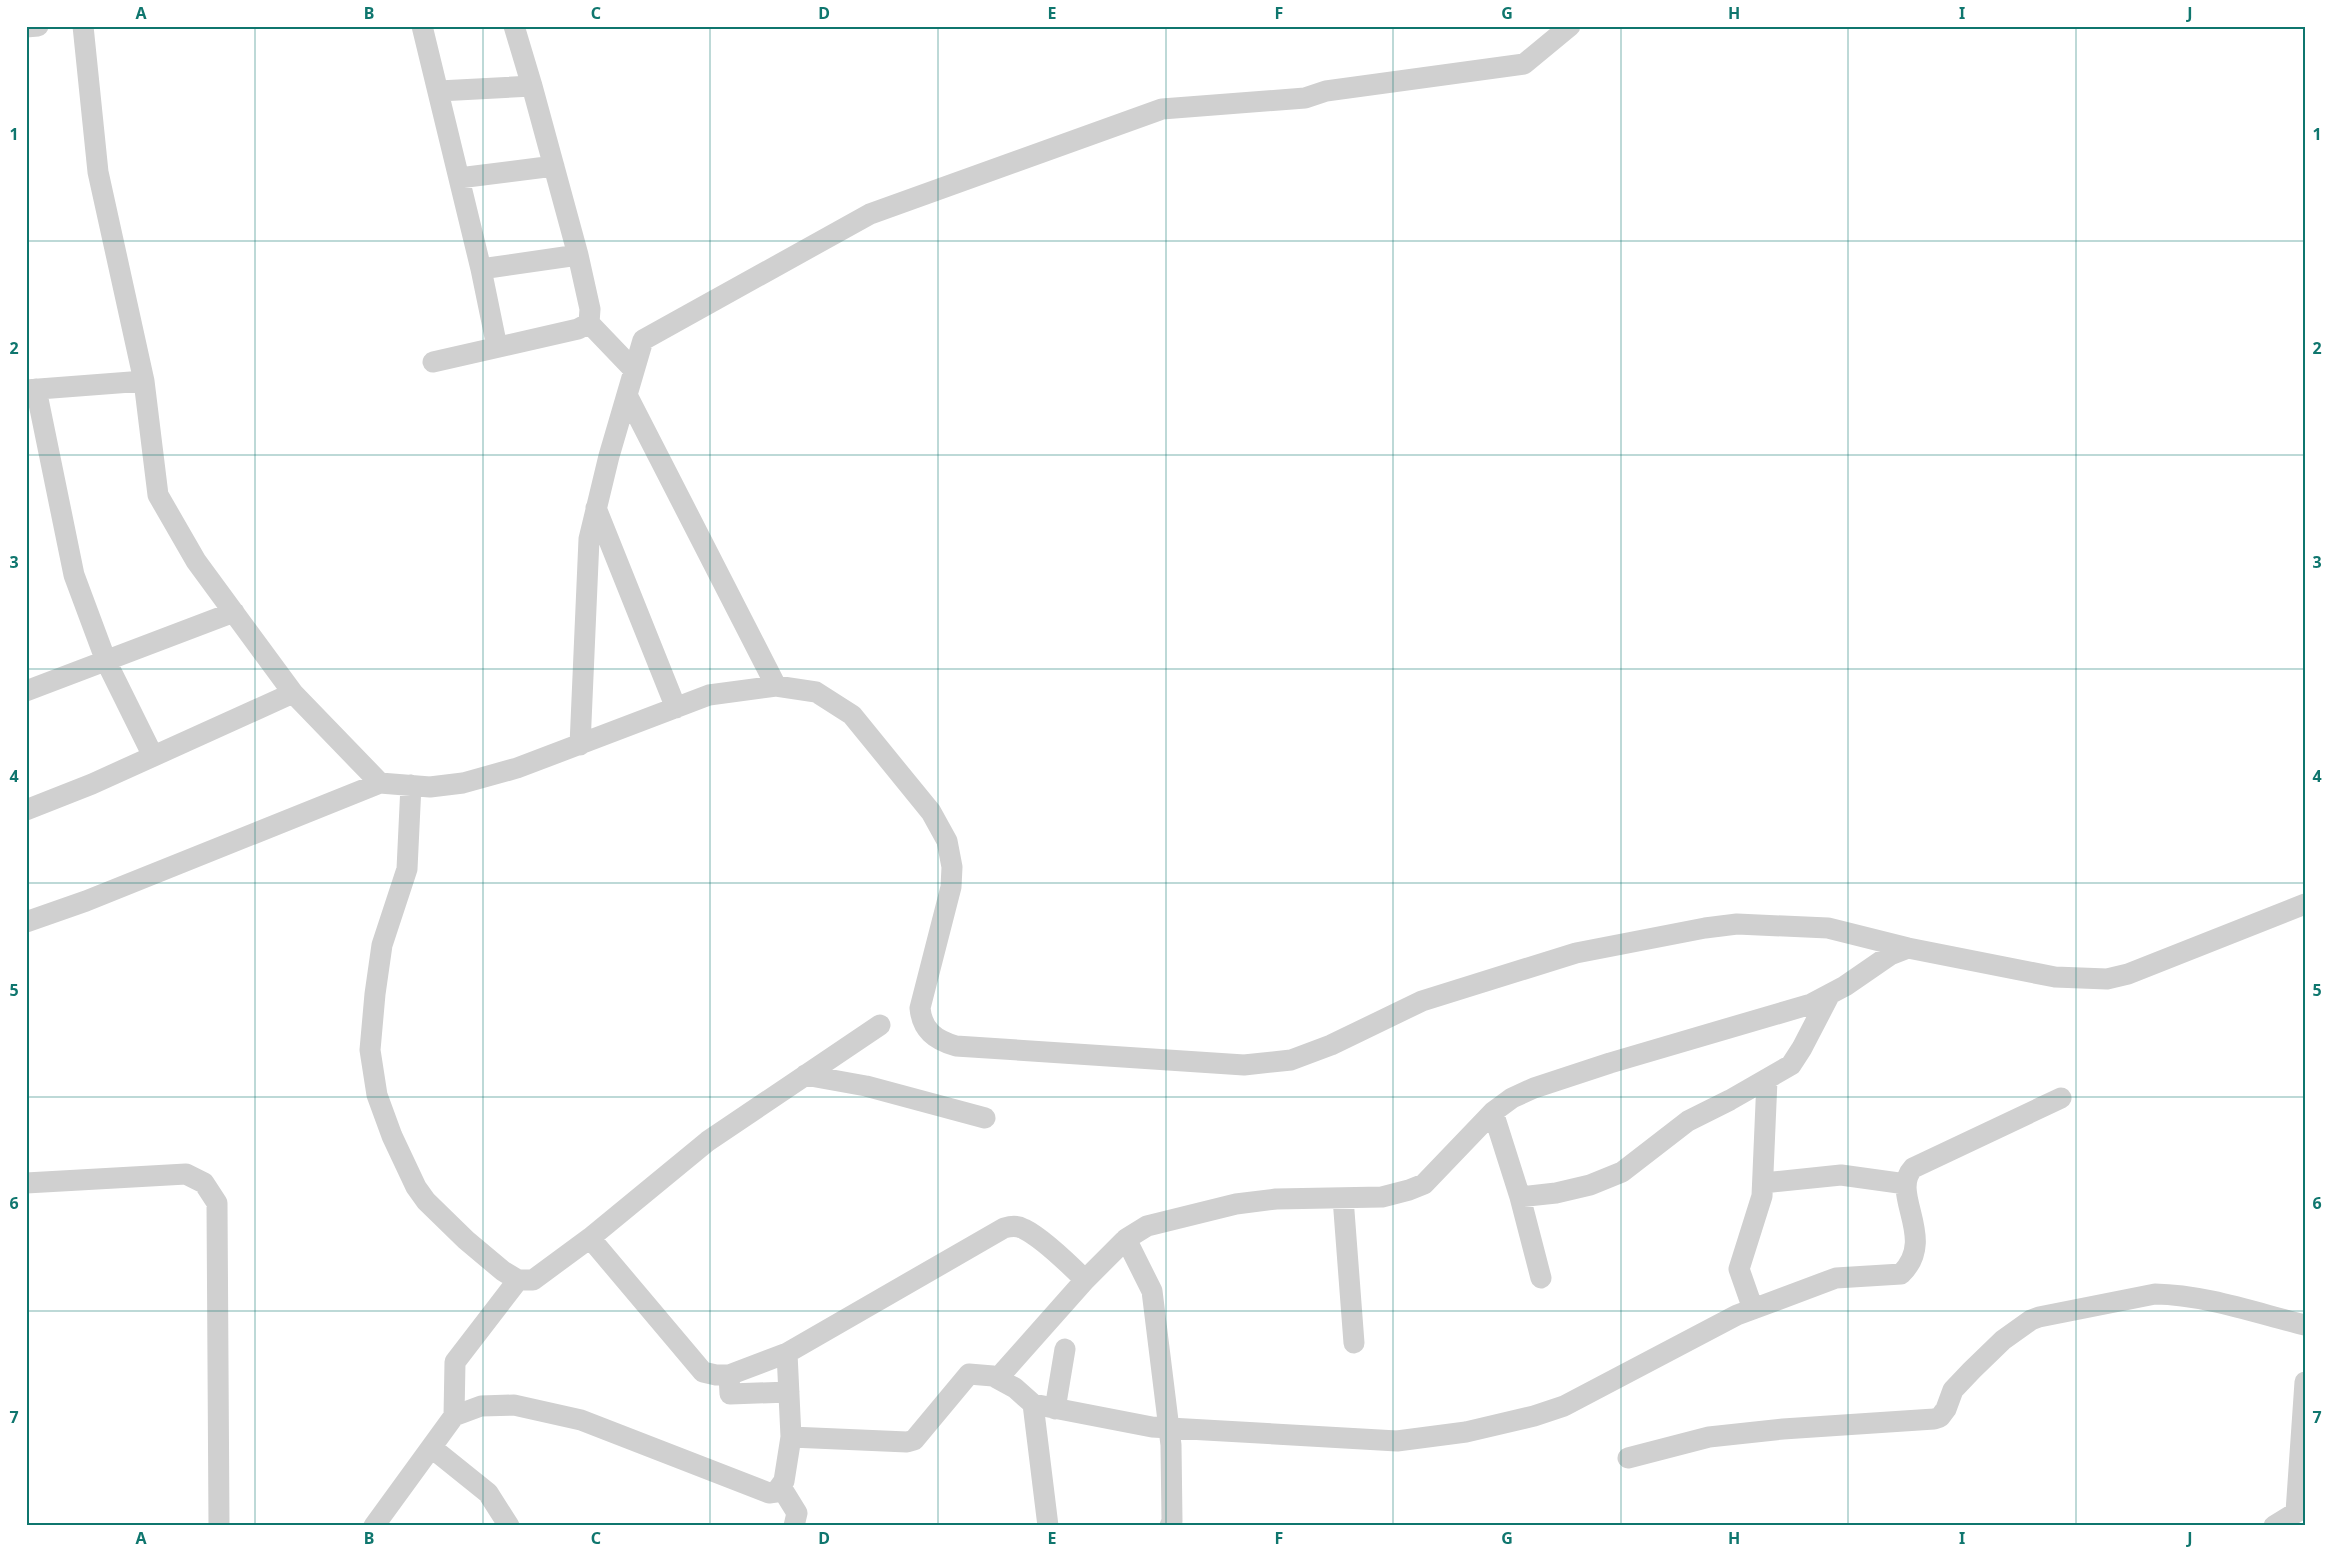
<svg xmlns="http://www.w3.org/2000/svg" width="2331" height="1552" font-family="'Noto Sans',sans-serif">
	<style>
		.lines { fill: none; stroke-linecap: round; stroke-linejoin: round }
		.street { stroke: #d0d0d0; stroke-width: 21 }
		.grid { fill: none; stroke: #0f766e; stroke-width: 1; stroke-opacity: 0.55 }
		.neatline { fill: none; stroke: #0f766e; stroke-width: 2 }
		.grid-label { font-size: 16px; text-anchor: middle; font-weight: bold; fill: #0f766e }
	</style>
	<rect width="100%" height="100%" fill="#fff"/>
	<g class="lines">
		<!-- street -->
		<path class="street" d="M83,26L98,172L144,381L158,495L196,561L293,693L380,783L430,787L463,783L517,768L709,695L776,686L816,692L852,715L931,812L947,841L952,867L951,887L920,1008C922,1030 935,1040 956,1046L1244,1065L1291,1060L1331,1045L1422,1001L1576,953L1705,928L1737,924L1828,928L1908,948L2055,977L2107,979L2128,974L2305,904
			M422,26L481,269L497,347
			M26,27L38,26
			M439,91L532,86
			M459,178L554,166
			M481,269L578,255
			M589,323L634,370
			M433,362L578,329L589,323L590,309L578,255L532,86L514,26
			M36,389L74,575L106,661L153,756
			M26,390L144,381
			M627,395L776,686
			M596,508L676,708
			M26,691L234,612
			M580,745L589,539L609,456L643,340L870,214L1162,109L1305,98L1326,91L1524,64L1570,26
			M411,785L407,869L382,945L375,994L370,1050L377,1095L392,1136L416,1187L426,1201L466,1240L503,1271L518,1280H533L590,1238L708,1141L880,1025
			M26,810L92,784L293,693
			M26,922L86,901L380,783
			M805,1075L866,1086L985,1118
			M1493,1112L1520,1197L1541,1278
			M26,1183L186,1174L204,1183L217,1203L219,1526
			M1763,1183L1841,1175L1906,1184
			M1520,1197L1556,1193L1590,1185L1622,1172L1688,1121L1730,1100L1791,1065L1802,1048L1830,994
			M1343,1198L1354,1343
			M590,1238L703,1372L716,1375H729L787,1353L1004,1228C1011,1226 1017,1225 1024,1229C1042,1238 1070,1265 1085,1280
			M1126,1239L1152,1291L1171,1445L1172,1521L1170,1526
			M1753,1309L1739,1269L1762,1196L1767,1080
			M787,1353L791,1437
			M729,1375L730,1394L789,1392
			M998,1378L1085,1280L1126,1239L1147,1226L1236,1204L1276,1199L1382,1197L1409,1190L1424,1184L1493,1112L1512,1098L1534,1088L1610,1063L1811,1004L1845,986L1890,955L1908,948
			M1033,1404L1152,1427L1397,1441L1466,1432L1534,1416L1564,1406L1737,1315L1836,1278L1901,1274C1938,1238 1889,1194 1913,1168L2061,1098
			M1055,1409L1065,1349
			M454,1416L455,1362L518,1280
			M432,1448L488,1493L509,1526
			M1628,1458L1709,1437L1783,1429L1934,1419L1940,1417L1946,1409L1953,1390L1972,1370L2003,1340L2031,1320L2039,1317L2155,1294C2206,1295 2256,1313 2305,1325
			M781,1487L797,1513L794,1526
			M2296,1512L2305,1382
			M374,1526L454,1416L481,1406L514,1405L581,1420L769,1493L776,1492L784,1481L791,1437L907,1442L914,1440L969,1374L993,1376L1015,1388L1033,1404L1048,1526
			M2274,1526L2305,1507"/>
	</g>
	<!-- grid -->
	<path class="grid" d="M255,26V1526M483,26V1526M710,26V1526M938,26V1526M1166,26V1526M1393,26V1526M1621,26V1526M1848,26V1526M2076,26V1526M26,241H2305M26,455H2305M26,669H2305M26,883H2305M26,1097H2305M26,1311H2305"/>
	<!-- border -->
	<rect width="2331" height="1552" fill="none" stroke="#ffffff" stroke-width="55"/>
	<rect x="28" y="28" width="2276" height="1496" class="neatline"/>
	<g class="grid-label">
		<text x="141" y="19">A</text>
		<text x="369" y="19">B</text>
		<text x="596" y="19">C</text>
		<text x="824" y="19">D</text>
		<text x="1052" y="19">E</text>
		<text x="1279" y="19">F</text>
		<text x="1507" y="19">G</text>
		<text x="1734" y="19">H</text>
		<text x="1962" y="19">I</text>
		<text x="2190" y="19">J</text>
		<text x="14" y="140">1</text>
		<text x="2317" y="140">1</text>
		<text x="14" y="354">2</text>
		<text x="2317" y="354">2</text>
		<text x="14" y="568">3</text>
		<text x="2317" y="568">3</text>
		<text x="14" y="782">4</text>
		<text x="2317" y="782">4</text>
		<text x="14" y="996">5</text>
		<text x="2317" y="996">5</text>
		<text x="14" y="1209">6</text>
		<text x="2317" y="1209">6</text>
		<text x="14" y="1423">7</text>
		<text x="2317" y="1423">7</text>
		<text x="141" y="1544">A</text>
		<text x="369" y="1544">B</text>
		<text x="596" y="1544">C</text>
		<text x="824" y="1544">D</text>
		<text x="1052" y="1544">E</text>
		<text x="1279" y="1544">F</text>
		<text x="1507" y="1544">G</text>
		<text x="1734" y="1544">H</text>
		<text x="1962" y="1544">I</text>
		<text x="2190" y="1544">J</text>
	</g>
</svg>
